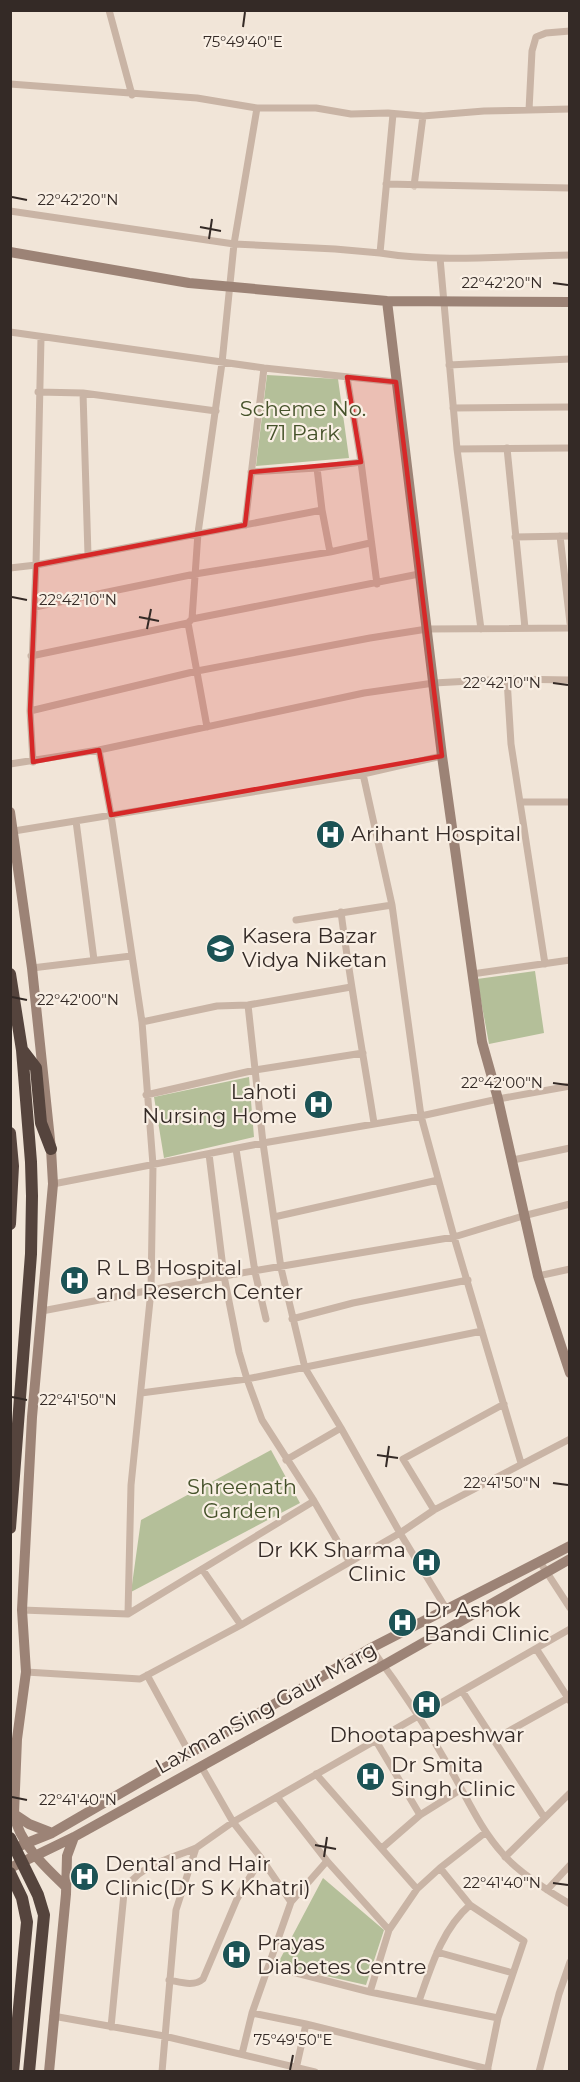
<svg xmlns="http://www.w3.org/2000/svg" width="580" height="2082" font-family="Montserrat,sans-serif">
	<style>
		.green { fill: #b4bf99 }
		.lines { fill: none; stroke-linecap: round; stroke-linejoin: round }
		.street { stroke: #c9b4a5; stroke-width: 7 }
		.secondary { stroke: #9c8376; stroke-width: 10 }
		.highway { stroke: #55443d; stroke-width: 12 }
		.highway-bridge { stroke: #55443d; stroke-width: 12 }
		.marked { fill: #d62828; fill-opacity: 0.2; stroke: #d62828; stroke-width: 4.5; stroke-linejoin: round }
		.ticks { fill: none; stroke: #342a26; stroke-width: 2 }
		.labels { text-anchor: middle; stroke-width: 4.5; stroke-linejoin: round; paint-order: stroke }
		.park-label { font-size: 21px; fill: #45522a; stroke: #f9efe4 }
		.poi-label { font-size: 21px; fill: #342a26; stroke: #f9efe4; text-anchor: start }
		.street-label { font-size: 21px; fill: #342a26; stroke: #f9efe4 }
		.ticks-label { font-size: 15px; text-anchor: middle; fill: #342a26; stroke: #f9efe4; stroke-width: 4.5; stroke-linejoin: round; paint-order: stroke }
	</style>
	<rect width="100%" height="100%" fill="#f1e5d8"/>
	<!-- green -->
	<path class="green" d="M267,375L338,379L349,458L256,466Z
		M535,971L544,1033L489,1044L477,979Z
		M249,1077L254,1137L164,1158L154,1097Z
		M271,1450L300,1503L131,1592L141,1520Z
		M323,1878L384,1930L366,1985L277,1965Z"/>
	<g class="lines">
		<!-- street -->
		<path class="street" d="M109,10L132,95
			M10,84L197,98L257,108H316L351,114L388,113L423,116L484,111L570,109
			M529,110L532,51L536,37L546,33L570,31
			M386,184L570,188
			M414,186L423,116
			M10,211L234,244L335,249L380,253L393,114
			M380,253C442,263 507,256 570,255
			M440,258L457,449L481,629
			M10,332L264,368L396,382
			M449,365L570,359
			M347,377L361,462L377,584
			M38,392L83,393L88,555
			M83,393L216,411
			M453,408L570,407
			M507,448L525,628
			M457,449L570,448
			M317,468L322,510L330,552
			M251,472L317,468L361,462
			M245,525L264,368
			M560,536L570,623
			M515,537L570,536
			M10,568L36,565L322,510
			M35,607L195,574L330,552L370,543
			M192,619L419,574
			M31,656L188,623
			M507,679L511,744L545,964
			M30,711L197,671L370,638L427,629L570,628
			M207,727L188,623L192,619L198,533L222,363L234,244L257,108
			M99,750L111,815L142,1022L153,1165L151,1291L131,1485L128,1614
			M33,762L30,711L36,565L41,338
			M10,764L99,750L364,693L434,683L507,679L570,680
			M363,774L392,905L421,1116L454,1237L521,1463
			M520,802H570
			M76,821L94,960
			M14,831L363,774L442,756
			M341,912C350,983 363,1053 374,1123
			M296,920L392,905
			M32,968L131,956
			M472,974L570,960
			M248,1005L263,1143L281,1268L305,1368L341,1428L400,1533L447,1610
			M142,1022L217,1006L248,1005L351,987
			M146,1095L255,1070L363,1053
			M236,1149L255,1272L266,1319
			M209,1154L224,1276L239,1352L247,1379L262,1420L314,1501L349,1561
			M513,1160L570,1148
			M53,1184L263,1143L421,1116L498,1099L570,1086
			M274,1217L438,1180
			M538,1276L570,1269
			M42,1311L224,1276L454,1237L523,1216L570,1204
			M292,1319L353,1303L468,1280
			M141,1393L247,1379L482,1331
			M286,1460L341,1428
			M434,1510L403,1459L504,1404
			M540,1562L570,1608
			M202,1569L241,1625
			M22,1610L128,1614L314,1501
			M371,1648C400,1687 428,1729 452,1772C468,1800 481,1830 503,1854C517,1871 550,1892 570,1904
			M537,1650L570,1701
			M26,1672L140,1679L241,1625L400,1533L434,1510L570,1439
			M147,1675L190,1754
			M462,1691L544,1817
			M493,1740L568,1698
			M376,1741L420,1815
			M201,1766L233,1822L261,1858L291,1902
			M316,1774L417,1889
			M277,1797L327,1861L389,1930
			M382,1848L420,1815L460,1790
			M505,1857L570,1793
			M440,1868L470,1905L524,1941L498,2018L487,2072
			M547,1890L570,1865
			M437,1952L513,1973
			M269,1966L370,1992L498,2018
			M169,1980C180,1982 194,1987 203,1979L237,1899L261,1858
			M370,1992L389,1930L417,1889L440,1868L486,1832
			M419,2001C431,1967 442,1929 470,1905
			M252,2013L306,2024L488,2069
			M53,2016L164,2036L315,2072
			M111,2027L124,1893C135,1866 170,1859 196,1848
			M242,2054L252,2013L291,1902L327,1861
			M296,2069L306,2024
			M162,2072L176,1910L196,1848L233,1822L570,1629
			M539,2072L559,1994L570,1962"/>
		<!-- secondary -->
		<path class="secondary" d="M10,252L189,283L387,301L570,302
			M387,301L442,756L482,1042L498,1099L538,1276L570,1373
			M10,812L32,968L51,1149L53,1184L32,1417L22,1610L26,1672L17,1739L14,1814C19,1843 45,1867 65,1886
			M14,1814L29,1824L52,1833
			M22,1845L52,1833L371,1648L570,1546
			M10,1868L74,1837L384,1665L570,1559
			M49,2072L66,1894L67,1856L74,1837"/>
		<!-- highway -->
		<path class="highway" d="M10,974L22,1050L31,1162L32,1196L31,1254L10,1528
			M23,1051L36,1068L41,1123L51,1149
			M10,1133L13,1166L10,1224
			M10,1873L22,1898L27,1922L13,2072"/>
		<!-- highway-bridge -->
		<path class="highway-bridge" d="M10,1838L38,1895L44,1915L29,2072"/>
	</g>
	<!-- marked area -->
	<path class="marked" d="M347,377L396,382L442,756L111,815L99,750L33,762L30,711L36,565L245,525L251,472L361,462Z"/>
	<!-- ticks -->
	<path class="ticks" d="M243,27L245,12M12,197L27,200M200,227L221,231M209,239L212,219M553,283L568,285M12,597L27,600M139,617L159,621M147,629L151,609M553,683L568,685M12,997L27,1000M553,1083L568,1085M12,1397L27,1400M377,1455L398,1458M386,1467L389,1446M553,1483L568,1485M12,1797L27,1800M315,1845L336,1849M324,1857L327,1837M553,1883L568,1885M290,2070L293,2055"/>
	<!-- icons -->
	<defs>
		<symbol id="hospital-disc" viewBox="-11 -11 22 22"><circle r="9.5" fill="#1c5355" stroke="#f9efe4"/><path d="M-5-5h3v3.5h4V-5h3V5h-3V1.5h-4V5h-3Z" fill="#fff"/></symbol>
		<symbol id="school-disc" viewBox="-11 -11 22 22"><circle r="9.5" fill="#1c5355" stroke="#f9efe4"/><path d="M0-5L7-2L0 1L-7-2ZM-4 1L0 2.5L4 1V4Q0 6-4 4Z" fill="#fff"/></symbol>
	</defs>
	<g fill-rule="evenodd">
		<use href="#hospital-disc" x="314" y="818" width="33" height="33"/>
		<use href="#school-disc" x="204" y="932" width="33" height="33"/>
		<use href="#hospital-disc" x="302" y="1088" width="33" height="33"/>
		<use href="#hospital-disc" x="58" y="1264" width="33" height="33"/>
		<use href="#hospital-disc" x="410" y="1546" width="33" height="33"/>
		<use href="#hospital-disc" x="386" y="1606" width="33" height="33"/>
		<use href="#hospital-disc" x="410" y="1688" width="33" height="33"/>
		<use href="#hospital-disc" x="354" y="1760" width="33" height="33"/>
		<use href="#hospital-disc" x="68" y="1860" width="33" height="33"/>
		<use href="#hospital-disc" x="220" y="1938" width="33" height="33"/>
	</g>
	<g class="labels">
		<!-- park labels -->
		<g class="park-label">
			<text x="303" y="416">Scheme No.<tspan x="303" dy="24">71 Park</tspan></text>
			<text x="242" y="1494">Shreenath<tspan x="242" dy="24">Garden</tspan></text>
		</g>
		<!-- poi labels -->
		<g class="poi-label">
			<text x="351" y="841">Arihant Hospital</text>
			<text x="242" y="943">Kasera Bazar<tspan x="242" dy="24">Vidya Niketan</tspan></text>
			<text x="297" y="1099" text-anchor="end">Lahoti<tspan x="297" dy="24">Nursing Home</tspan></text>
			<text x="96" y="1275">R L B Hospital<tspan x="96" dy="24">and Reserch Center</tspan></text>
			<text x="406" y="1557" text-anchor="end">Dr KK Sharma<tspan x="406" dy="24">Clinic</tspan></text>
			<text x="424" y="1617">Dr Ashok<tspan x="424" dy="24">Bandi Clinic</tspan></text>
			<text x="427" y="1742" text-anchor="middle">Dhootapapeshwar</text>
			<text x="391" y="1772">Dr Smita<tspan x="391" dy="24">Singh Clinic</tspan></text>
			<text x="105" y="1871">Dental and Hair<tspan x="105" dy="24">Clinic(Dr S K Khatri)</tspan></text>
			<text x="257" y="1950">Prayas<tspan x="257" dy="24">Diabetes Centre</tspan></text>
		</g>
		<!-- street labels -->
		<g class="street-label">
			<text transform="translate(266 1708) rotate(-29)" y="7">LaxmanSing Gaur Marg</text>
		</g>
	</g>
	<g class="ticks-label">
		<text x="243" y="47">75°49'40"E</text>
		<text x="78" y="205">22°42'20"N</text>
		<text x="502" y="288">22°42'20"N</text>
		<text x="78" y="605">22°42'10"N</text>
		<text x="502" y="688">22°42'10"N</text>
		<text x="78" y="1005">22°42'00"N</text>
		<text x="502" y="1088">22°42'00"N</text>
		<text x="78" y="1405">22°41'50"N</text>
		<text x="502" y="1488">22°41'50"N</text>
		<text x="78" y="1805">22°41'40"N</text>
		<text x="502" y="1888">22°41'40"N</text>
		<text x="293" y="2045">75°49'50"E</text>
	</g>
	<!-- border -->
	<rect width="580" height="2082" fill="none" stroke="#342a26" stroke-width="24"/>
</svg>
